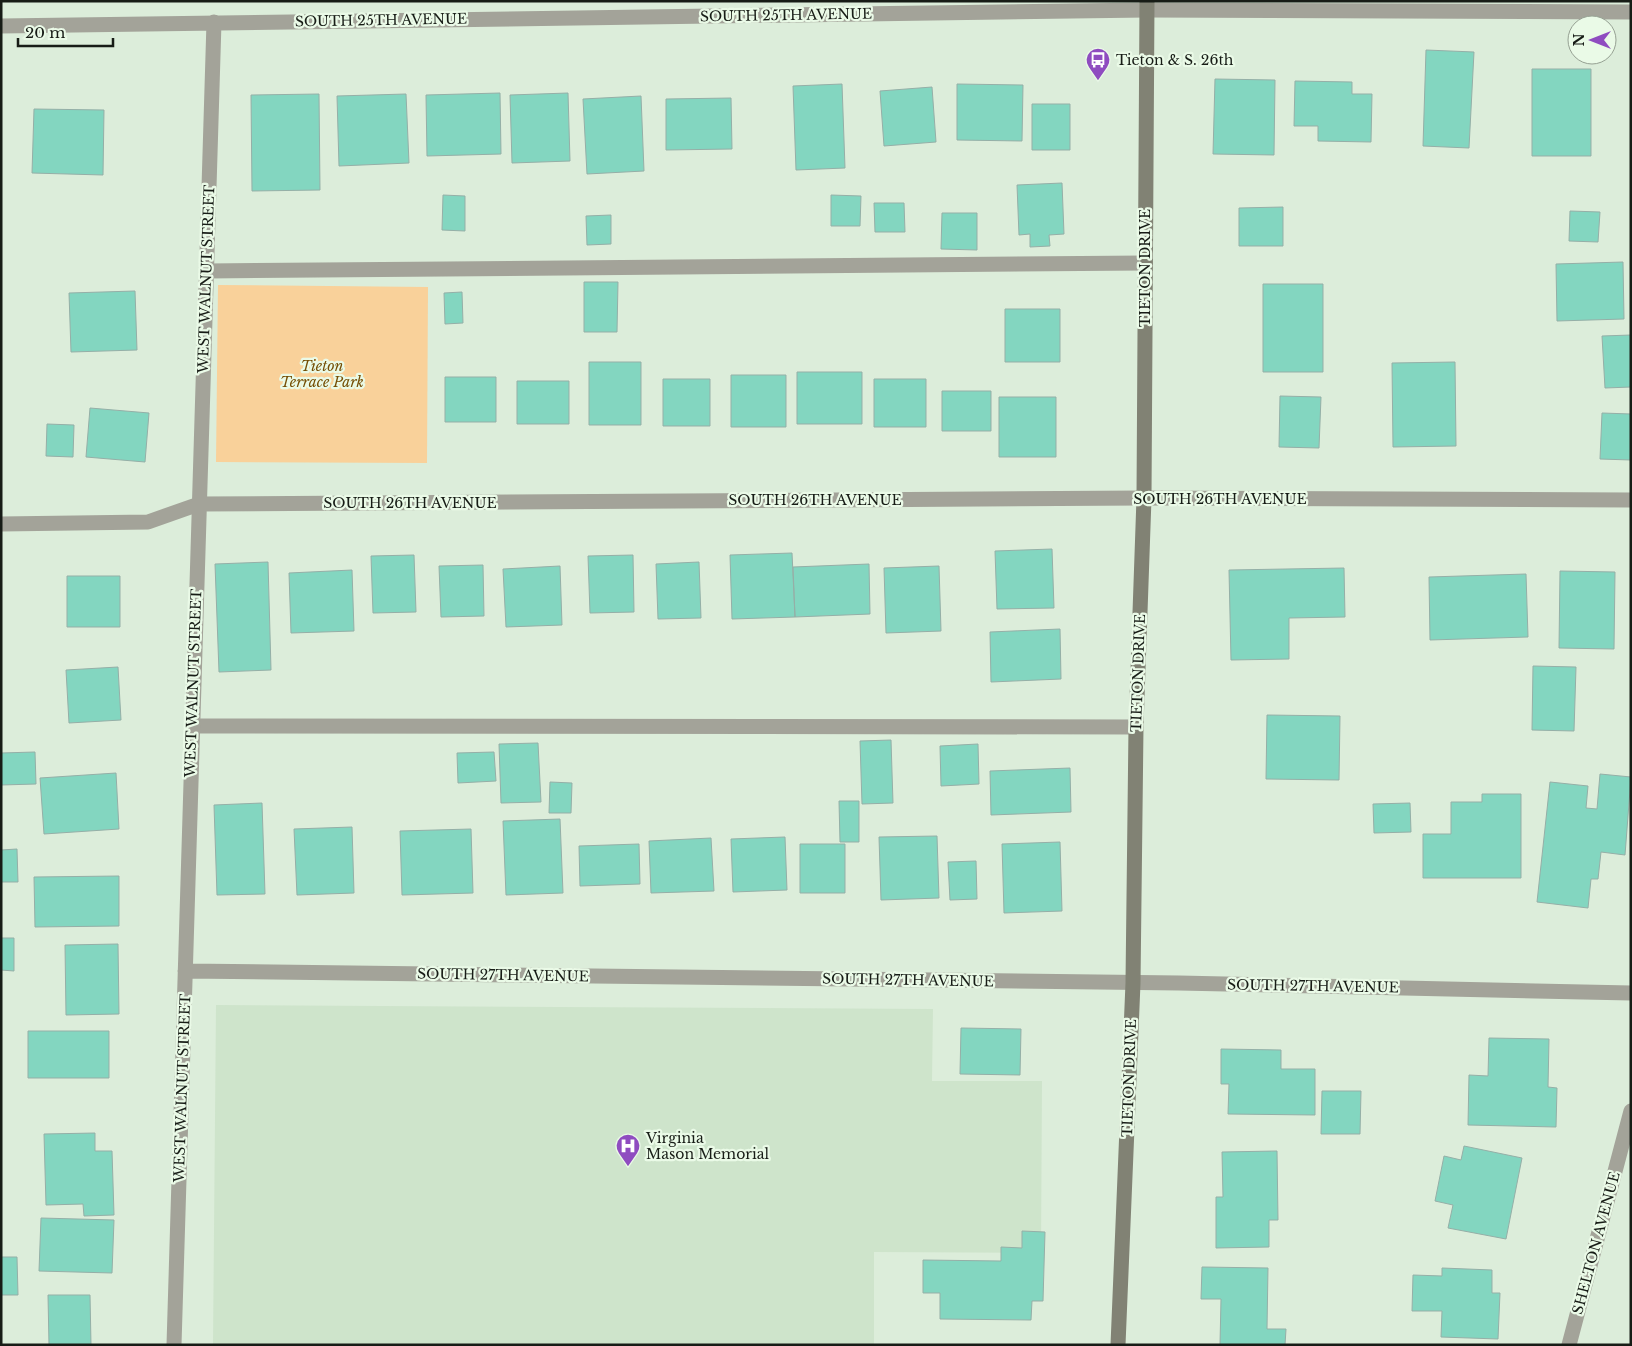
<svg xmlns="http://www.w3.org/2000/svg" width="1632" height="1346" font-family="'Libre Baskerville',serif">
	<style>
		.built { fill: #cee4cb }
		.green { fill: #f9d19a }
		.building { fill: #83d6c0; stroke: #95afa7 }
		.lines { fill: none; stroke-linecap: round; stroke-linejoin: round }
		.lane { stroke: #a3a399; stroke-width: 15 }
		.street { stroke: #a3a399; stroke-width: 15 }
		.secondary { stroke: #818274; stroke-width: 15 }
		.labels { text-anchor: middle; stroke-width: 4.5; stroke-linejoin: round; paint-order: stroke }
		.street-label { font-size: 14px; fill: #171c16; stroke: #eafae7 }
		.poi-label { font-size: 14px; fill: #171c16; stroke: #eafae7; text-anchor: start }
		.park-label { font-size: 14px; font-style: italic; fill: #754e04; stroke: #eafae7 }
	</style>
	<rect width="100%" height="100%" fill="#dcedda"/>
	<!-- built -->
	<path class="built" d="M216,1005L933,1009L932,1081H1042L1041,1253L874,1252V1345H213Z"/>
	<!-- green -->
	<path class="green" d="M218,285L428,287L427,463L216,462Z"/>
	<!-- building -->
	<path class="building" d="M1426,50L1474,52L1469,148L1423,146Z
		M1532,69H1591V156H1532Z
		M1215,79L1275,80L1274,155L1213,154Z
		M1295,81L1352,82V94H1372L1371,142L1318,141V126H1294Z
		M842,84L845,168L796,170L793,86Z
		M957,84L1023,85L1022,141L957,140Z
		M932,87L936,142L884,146L880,91Z
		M500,93L501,154L427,156L426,95Z
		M568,93L570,161L512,163L510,95Z
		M319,94L320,190L252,191L251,95Z
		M406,94L409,163L339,166L337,96Z
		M641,96L644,171L587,174L583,99Z
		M731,98L732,149L666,150V99Z
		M1032,104H1070V150H1032Z
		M34,109L104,110L103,175L32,173Z
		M1062,183L1064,234L1049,235L1050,246L1030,247V234L1019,235L1017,185Z
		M443,195L465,196V231L442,230Z
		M831,195L861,196L860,226H831Z
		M874,203H904L905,232H875Z
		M1283,207V246H1239V208Z
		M1570,211L1600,212L1598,242L1569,241Z
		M942,213H977V250L941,249Z
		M611,215V244L587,245L586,216Z
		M1623,262L1624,319L1557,321L1556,264Z
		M584,282H618L617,332H584Z
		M1263,284H1323V372H1263Z
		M135,291L137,350L71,352L69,293Z
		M462,292L463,323L445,324L444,293Z
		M1005,309H1060V362H1005Z
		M1631,335V387L1605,388L1602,336Z
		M589,362H641V425H589Z
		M1455,362L1456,446L1393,447L1392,363Z
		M797,372H862V424H797Z
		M731,375H786V427H731Z
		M445,377H496V422H445Z
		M663,379H710V426H663Z
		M874,379H926V427H874Z
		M517,381H569V424H517Z
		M942,391H991V431H942Z
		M1280,396L1321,397L1319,448L1279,447Z
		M999,397H1056V457H999Z
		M90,408L149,413L145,462L86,457Z
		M1602,413L1631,414V460L1600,459Z
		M47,424L74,425L73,457L46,456Z
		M1052,549L1054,608L997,609L995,551Z
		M792,553L795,617L732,619L730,555Z
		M414,555L416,612L373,613L371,556Z
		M633,555L634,612L590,613L588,556Z
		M268,562L271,670L219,672L215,564Z
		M699,562L701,618L658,619L656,564Z
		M869,564L870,614L795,617L793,567Z
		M483,565L484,616L441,617L439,566Z
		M560,566L562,625L506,627L503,569Z
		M939,566L941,631L886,633L884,568Z
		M1344,568L1345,617L1289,618V659L1231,660L1229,570Z
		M352,570L354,631L291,633L289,573Z
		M1560,571L1615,572L1614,649L1559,648Z
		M1526,574L1528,637L1430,640L1429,577Z
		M67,576H120V627H67Z
		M1060,629L1061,679L991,682L990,632Z
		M1533,666L1576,667L1574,731L1532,730Z
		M118,667L121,720L69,723L66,670Z
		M1267,715L1340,716L1339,780L1266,779Z
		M891,740L893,803L862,804L860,741Z
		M538,743L541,802L501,803L499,744Z
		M978,744L979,784L941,786L940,746Z
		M35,752L36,784L1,785V753Z
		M494,752L496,781L458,783L457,753Z
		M1070,768L1071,812L991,815L990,771Z
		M116,773L119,829L44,834L40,778Z
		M1600,774L1631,777L1625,855L1601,852L1598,879H1591L1588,908L1537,902L1550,782L1588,786L1586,808L1597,809Z
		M550,782L572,783L571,813H549Z
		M1482,794H1521V878H1423V834H1451V802H1482Z
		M839,801H859V842H840Z
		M262,803L265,894L217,895L214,805Z
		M1410,803L1411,832L1374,833L1373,804Z
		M560,819L563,893L506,895L503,821Z
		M352,827L354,893L297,895L294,829Z
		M471,829L473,893L402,895L400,831Z
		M937,836L939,898L881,900L879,837Z
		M785,837L787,890L733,892L731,839Z
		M711,838L714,891L651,893L649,841Z
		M1060,842L1062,911L1004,913L1002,844Z
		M639,844L640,884L580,886L579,846Z
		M800,844H845V893H800Z
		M17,849L18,882H1V850Z
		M976,861L977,899L950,900L948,862Z
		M119,876V926L35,927L34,877Z
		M1,938H14V971L1,970Z
		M118,944L119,1014L66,1015L65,945Z
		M961,1028L1021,1029L1020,1075L960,1074Z
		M28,1031H109V1078H28Z
		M1489,1038L1549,1039L1548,1087L1557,1088L1556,1127L1468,1125L1469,1075L1488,1076Z
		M1221,1049L1281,1050V1069H1315V1115L1228,1114L1229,1084H1221Z
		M1322,1091H1361L1360,1134H1321Z
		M95,1133V1151H112L114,1215L84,1216L83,1204L46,1205L44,1134Z
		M1464,1146L1522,1158L1506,1239L1448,1228L1453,1205L1435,1201L1444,1156L1461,1160Z
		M1277,1151L1278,1220H1269V1247L1216,1248V1197H1223L1222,1152Z
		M41,1218L114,1220L112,1273L39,1271Z
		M1022,1231L1045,1232L1043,1301H1032L1031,1320L940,1319V1293H923V1260L1001,1261V1247L1022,1248Z
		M1,1257H17L18,1295H1Z
		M1202,1267L1268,1268L1267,1329H1286L1285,1345H1220L1221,1299H1201Z
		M1442,1268L1492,1270V1293H1500L1498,1339L1441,1337L1442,1311H1412L1413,1275L1442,1276Z
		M48,1295H90L91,1345H49Z"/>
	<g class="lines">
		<!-- lane -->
		<path class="lane" d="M207,271L1145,263
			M192,726L1136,727"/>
		<!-- street -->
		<path class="street" d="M1,26L1147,10L1631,12
			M1,524L148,522L199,504L1144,498L1631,500
			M185,971L1179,983L1631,993
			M174,1345L214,22
			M1569,1345L1631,1111"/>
		<!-- secondary -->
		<path class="secondary" d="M1118,1345L1133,983L1136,727L1144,498L1147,1"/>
	</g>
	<!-- icons -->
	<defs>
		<symbol id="bus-pin" viewBox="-11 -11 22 30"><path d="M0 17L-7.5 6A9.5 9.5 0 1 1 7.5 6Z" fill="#8f4cc0" stroke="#eafae7"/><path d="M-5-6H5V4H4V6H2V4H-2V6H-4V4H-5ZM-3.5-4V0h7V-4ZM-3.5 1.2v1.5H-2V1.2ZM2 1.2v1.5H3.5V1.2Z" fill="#fff"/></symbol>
		<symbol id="hospital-pin" viewBox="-11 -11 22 30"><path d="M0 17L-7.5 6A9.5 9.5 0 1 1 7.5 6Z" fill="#8f4cc0" stroke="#eafae7"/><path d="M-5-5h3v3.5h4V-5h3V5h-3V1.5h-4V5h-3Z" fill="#fff"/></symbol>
	</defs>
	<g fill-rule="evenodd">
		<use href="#bus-pin" x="1084" y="46" width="28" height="38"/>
		<use href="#hospital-pin" x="614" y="1132" width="28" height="38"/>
	</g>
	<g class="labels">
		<!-- street labels -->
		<g class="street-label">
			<text transform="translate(786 15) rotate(-1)" y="5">SOUTH 25TH AVENUE</text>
			<text transform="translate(381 20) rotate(-1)" y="5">SOUTH 25TH AVENUE</text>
			<text transform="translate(1145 268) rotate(-90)" y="5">TIETON DRIVE</text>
			<text transform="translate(206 279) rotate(-88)" y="5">WEST WALNUT STREET</text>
			<text x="1220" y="504">SOUTH 26TH AVENUE</text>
			<text x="815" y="505">SOUTH 26TH AVENUE</text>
			<text x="410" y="508">SOUTH 26TH AVENUE</text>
			<text transform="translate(1138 673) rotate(-88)" y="5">TIETON DRIVE</text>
			<text transform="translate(193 683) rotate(-88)" y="5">WEST WALNUT STREET</text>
			<text transform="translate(503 975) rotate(1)" y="5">SOUTH 27TH AVENUE</text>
			<text transform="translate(908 980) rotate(1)" y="5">SOUTH 27TH AVENUE</text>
			<text transform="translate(1313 986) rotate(1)" y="5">SOUTH 27TH AVENUE</text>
			<text transform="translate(1129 1078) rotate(-88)" y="5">TIETON DRIVE</text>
			<text transform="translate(182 1088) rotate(-88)" y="5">WEST WALNUT STREET</text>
			<text transform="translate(1596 1243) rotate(-75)" y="5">SHELTON AVENUE</text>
		</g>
		<!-- poi labels -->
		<g class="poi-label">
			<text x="1116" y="65">Tieton &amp; S. 26th</text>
			<text x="646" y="1143">Virginia<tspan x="646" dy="16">Mason Memorial</tspan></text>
		</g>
		<!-- park labels -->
		<g class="park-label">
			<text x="322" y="371">Tieton<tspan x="322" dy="16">Terrace Park</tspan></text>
		</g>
	</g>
	<!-- border -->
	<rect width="1632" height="1346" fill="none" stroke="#171c16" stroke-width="5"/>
	<!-- north arrow -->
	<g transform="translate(1592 40) rotate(270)"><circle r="24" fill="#eafae7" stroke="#96a193"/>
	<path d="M0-4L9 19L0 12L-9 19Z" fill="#8f4cc0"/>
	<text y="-8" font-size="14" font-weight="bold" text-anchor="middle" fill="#171c16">N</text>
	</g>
	<!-- scale -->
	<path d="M18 38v8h95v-8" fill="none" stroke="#171c16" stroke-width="2.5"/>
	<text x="25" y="38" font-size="15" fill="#171c16" stroke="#eafae7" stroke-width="4" paint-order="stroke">20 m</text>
</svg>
